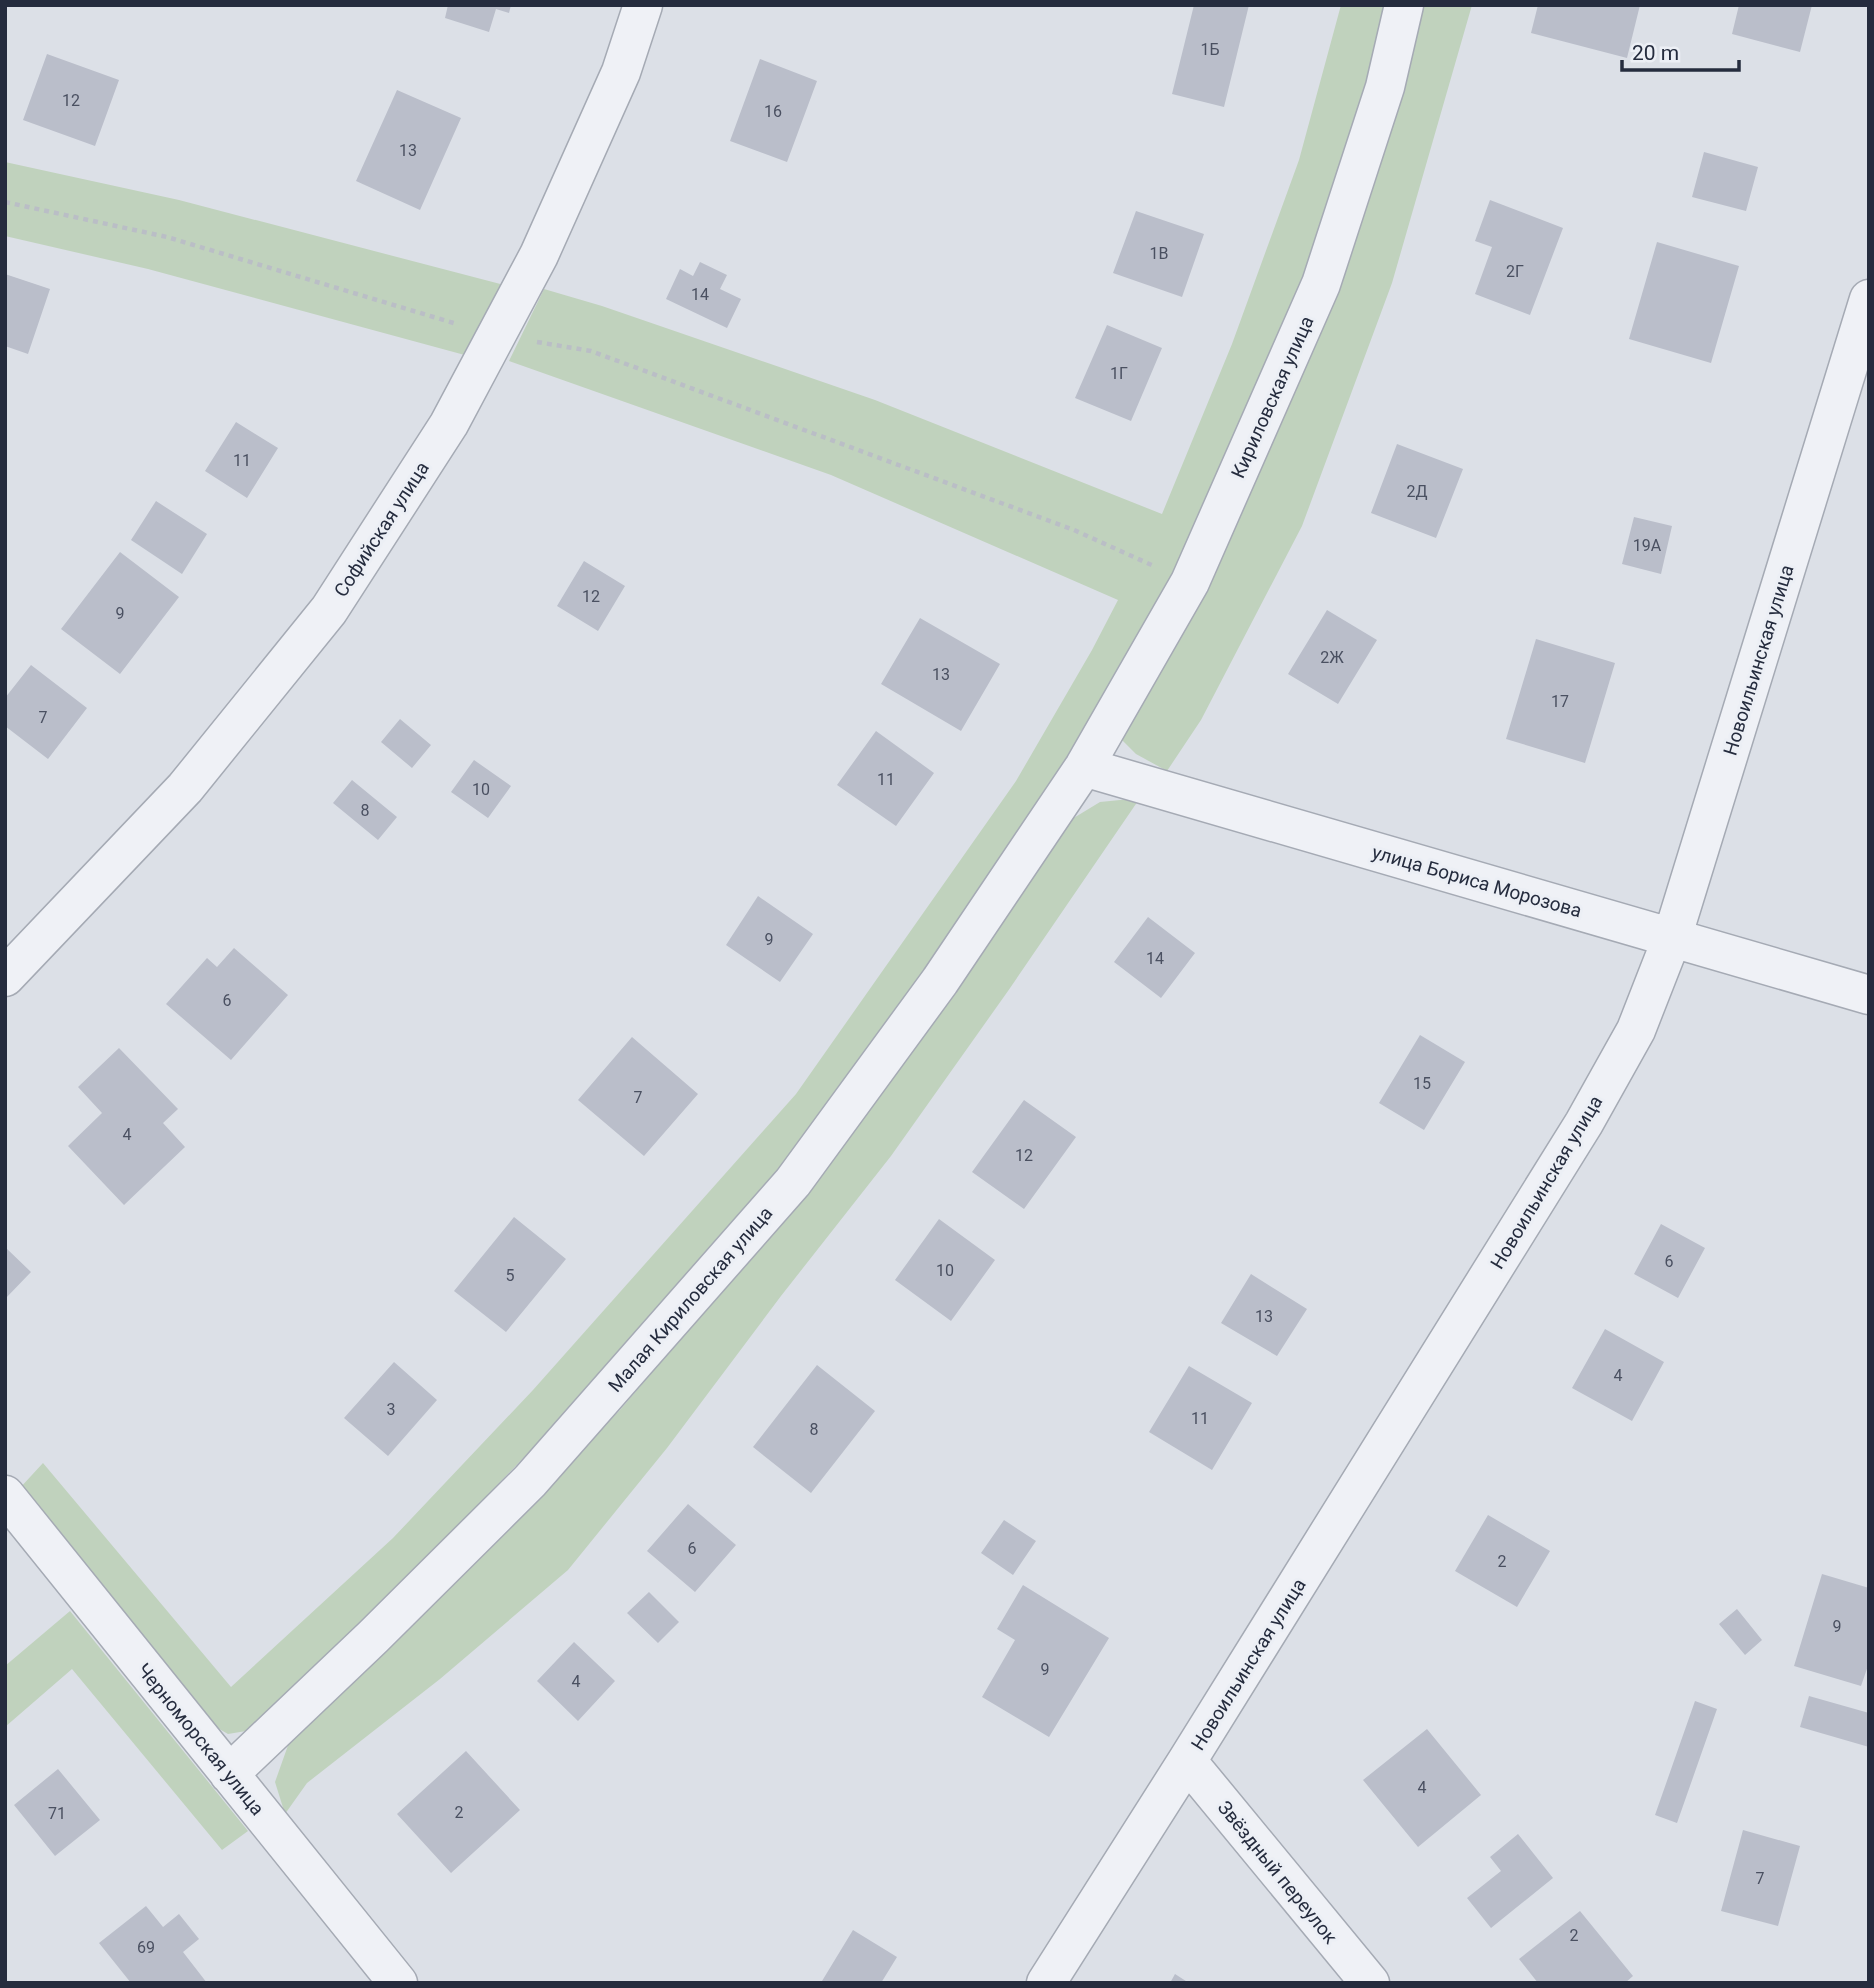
<svg xmlns="http://www.w3.org/2000/svg" width="1874" height="1988" font-family="Roboto,sans-serif">
	<style>
		.green { fill: #c0d2bd }
		.building { fill: #babeca }
		.lines { fill: none; stroke-linecap: round; stroke-linejoin: round }
		.minor-casing { stroke: #a5aab4; stroke-width: 41 }
		.path { stroke: #babec6; stroke-width: 4.5; stroke-dasharray: 5 5; stroke-linecap: butt }
		.minor { stroke: #eff1f6; stroke-width: 38 }
		.labels { text-anchor: middle; stroke-width: 6; stroke-linejoin: round; paint-order: stroke }
		.number-label { font-size: 16px; fill: #4a5061 }
		.street-label { font-size: 19px; fill: #252c3e; stroke: #eceff5 }
	</style>
	<rect width="100%" height="100%" fill="#dce0e7"/>
	<!-- green -->
	<path class="green" d="M1341,5H1384L1361,107L1291,315L1194,536L1063,777L768,1187L567,1412L403,1584L252,1730L228,1734L202,1719L19,1489L43,1463L231,1687L393,1538L533,1390L796,1094L1016,781L1092,650L1118,600L831,475L509,361L544,289L602,306L875,400L1162,514L1232,344L1299,160Z
		M1418,5H1472L1392,283L1302,526L1201,720L1167,771L1136,754L1121,739L1214,567L1301,379L1381,158Z
		M5,162L179,200L508,286L472,357L148,269L5,236Z
		M1140,798L1008,991L891,1156L781,1296L667,1448L568,1570L440,1679L307,1783L285,1814L275,1782L291,1737L620,1410L786,1215L943,1009L1072,819L1100,802Z
		M70,1611L248,1831L222,1850L72,1669L5,1727V1666Z"/>
	<!-- building -->
	<path class="building" d="M448,5H511L509,13L496,9L489,32L445,18Z
		M1194,5H1249L1224,107L1172,94Z
		M1538,5H1640L1627,58L1531,33Z
		M1739,5H1812L1800,52L1732,34Z
		M47,54L119,80L95,146L23,120Z
		M760,59L817,81L787,162L730,141Z
		M397,90L461,118L420,210L356,181Z
		M1704,152L1758,167L1746,211L1692,197Z
		M1490,200L1563,228L1530,315L1475,294L1492,247L1475,241Z
		M1136,211L1204,234L1182,297L1113,273Z
		M1657,242L1739,266L1711,363L1629,339Z
		M700,262L727,275L720,289L741,299L727,328L666,299L680,269L693,276Z
		M5,274L50,289L28,354L5,346Z
		M1107,325L1162,348L1131,421L1075,398Z
		M236,422L278,448L247,498L205,471Z
		M1397,444L1463,469L1436,538L1371,513Z
		M156,501L207,534L182,574L131,540Z
		M1634,517L1672,526L1661,574L1622,564Z
		M120,552L179,597L120,674L61,629Z
		M584,561L625,586L598,631L557,606Z
		M1327,610L1377,640L1338,704L1288,674Z
		M920,618L1000,664L961,731L881,684Z
		M1536,639L1615,663L1585,763L1506,739Z
		M31,665L87,708L48,759L5,726V698Z
		M400,719L431,745L412,768L381,742Z
		M876,731L934,773L896,826L837,785Z
		M474,760L511,786L488,818L451,792Z
		M352,780L397,817L378,840L333,803Z
		M758,896L813,934L780,982L726,945Z
		M1148,917L1195,953L1161,998L1114,962Z
		M234,948L288,995L231,1060L166,1004L207,958L217,967Z
		M1420,1035L1465,1062L1424,1130L1379,1103Z
		M632,1037L698,1094L644,1156L578,1100Z
		M119,1048L178,1109L163,1123L185,1147L124,1205L68,1146L102,1113L78,1087Z
		M1024,1100L1076,1137L1024,1209L972,1172Z
		M514,1217L566,1259L506,1332L454,1291Z
		M939,1219L995,1260L951,1321L895,1280Z
		M1661,1224L1705,1248L1678,1298L1634,1274Z
		M5,1247L31,1272L5,1299Z
		M1251,1274L1307,1309L1277,1356L1221,1323Z
		M1605,1329L1664,1362L1632,1421L1572,1388Z
		M394,1362L437,1400L388,1456L344,1418Z
		M817,1365L875,1411L811,1493L753,1447Z
		M1189,1366L1252,1403L1212,1470L1149,1432Z
		M688,1504L736,1545L695,1592L647,1551Z
		M1488,1515L1550,1551L1517,1607L1455,1571Z
		M1004,1520L1036,1541L1013,1575L981,1553Z
		M1822,1574L1869,1588V1663L1861,1686L1794,1666Z
		M1023,1585L1109,1638L1049,1737L982,1697L1015,1640L997,1629Z
		M649,1592L679,1622L658,1643L627,1613Z
		M1737,1609L1762,1640L1745,1655L1719,1624Z
		M574,1642L615,1681L578,1721L537,1681Z
		M1809,1696L1869,1713V1747L1800,1727Z
		M1695,1701L1717,1709L1677,1823L1655,1815Z
		M1427,1729L1481,1795L1418,1847L1363,1780Z
		M466,1751L520,1810L451,1873L397,1814Z
		M58,1769L100,1820L55,1856L14,1805Z
		M1743,1830L1800,1846L1778,1926L1721,1911Z
		M1518,1834L1553,1878L1491,1928L1467,1898L1501,1871L1490,1857Z
		M146,1906L163,1927L179,1914L199,1939L183,1952L207,1983H131L99,1943Z
		M1580,1911L1633,1976L1625,1983H1538L1519,1959Z
		M853,1930L897,1957L881,1983H824L822,1981Z
		M1175,1974L1189,1983H1170Z"/>
	<g class="lines">
		<defs>
			<path id="minor" d="M1084,767L1869,995
				M5,977L185,788L329,610L449,424L539,255L621,72L643,5
				M5,1495L398,1983
				M1187,1761L1370,1983
				M229,1774L373,1637L530,1481L793,1182L940,981L1084,767L1190,582L1321,284L1385,87L1404,5
				M1046,1983L1187,1761L1584,1123L1636,1030L1672,938L1869,299"/>
		</defs>
		<!-- minor casing -->
		<use href="#minor" class="minor-casing"/>
		<!-- path -->
		<path class="path" d="M5,202L167,237L457,324
			M537,342L591,351L1074,530L1156,567"/>
		<!-- minor -->
		<use href="#minor" class="minor"/>
	</g>
	<g class="labels">
		<!-- number labels -->
		<g class="number-label">
			<text x="1210" y="55">1Б</text>
			<text x="71" y="106">12</text>
			<text x="773" y="117">16</text>
			<text x="408" y="156">13</text>
			<text x="1159" y="259">1В</text>
			<text x="1515" y="277">2Г</text>
			<text x="700" y="300">14</text>
			<text x="1119" y="379">1Г</text>
			<text x="242" y="466">11</text>
			<text x="1417" y="497">2Д</text>
			<text x="1647" y="551">19А</text>
			<text x="591" y="602">12</text>
			<text x="120" y="619">9</text>
			<text x="1332" y="663">2Ж</text>
			<text x="941" y="680">13</text>
			<text x="1560" y="707">17</text>
			<text x="43" y="723">7</text>
			<text x="886" y="785">11</text>
			<text x="481" y="795">10</text>
			<text x="365" y="816">8</text>
			<text x="769" y="945">9</text>
			<text x="1155" y="964">14</text>
			<text x="227" y="1006">6</text>
			<text x="1422" y="1089">15</text>
			<text x="638" y="1103">7</text>
			<text x="127" y="1140">4</text>
			<text x="1024" y="1161">12</text>
			<text x="1669" y="1267">6</text>
			<text x="945" y="1276">10</text>
			<text x="510" y="1281">5</text>
			<text x="1264" y="1322">13</text>
			<text x="1618" y="1381">4</text>
			<text x="391" y="1415">3</text>
			<text x="1200" y="1424">11</text>
			<text x="814" y="1435">8</text>
			<text x="692" y="1554">6</text>
			<text x="1502" y="1567">2</text>
			<text x="1837" y="1632">9</text>
			<text x="1045" y="1675">9</text>
			<text x="576" y="1687">4</text>
			<text x="1422" y="1793">4</text>
			<text x="459" y="1818">2</text>
			<text x="57" y="1819">71</text>
			<text x="1760" y="1884">7</text>
			<text x="1574" y="1941">2</text>
			<text x="146" y="1953">69</text>
		</g>
		<!-- street labels -->
		<g class="street-label">
			<text transform="translate(1272 397) rotate(-66)" y="7">Кириловская улица</text>
			<text transform="translate(381 529) rotate(-57)" y="7">Софийская улица</text>
			<text transform="translate(1758 660) rotate(-73)" y="7">Новоильинская улица</text>
			<text transform="translate(1477 881) rotate(16)" y="7">улица Бориса Морозова</text>
			<text transform="translate(1546 1182) rotate(-59)" y="7">Новоильинская улица</text>
			<text transform="translate(690 1299) rotate(-49)" y="7">Малая Кириловская улица</text>
			<text transform="translate(1248 1664) rotate(-58)" y="7">Новоильинская улица</text>
			<text transform="translate(201 1739) rotate(51)" y="7">Черноморская улица</text>
			<text transform="translate(1278 1872) rotate(51)" y="7">Звёздный переулок</text>
		</g>
	</g>
	<!-- border -->
	<rect width="1874" height="1988" fill="none" stroke="#252c3e" stroke-width="14"/>
	<!-- scale -->
	<path d="M1622 60v10h117v-10" fill="none" stroke="#252c3e" stroke-width="3.5"/>
	<text x="1632" y="60" font-size="21" fill="#252c3e" stroke="#eceff5" stroke-width="5" paint-order="stroke">20 m</text>
</svg>
